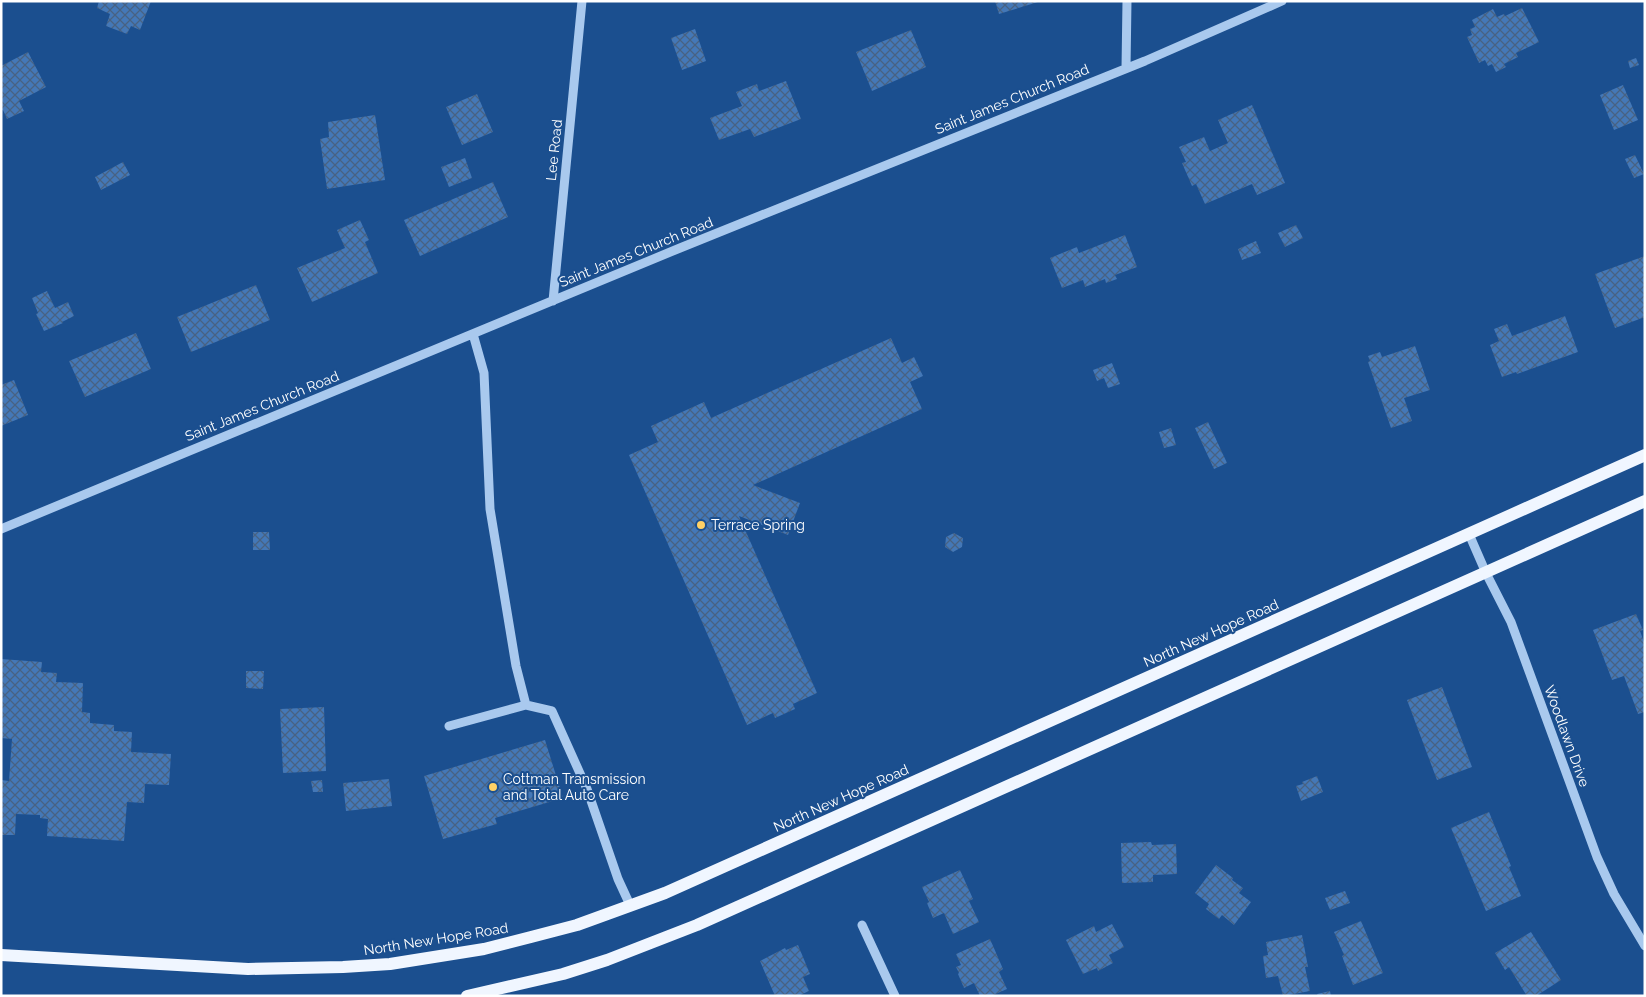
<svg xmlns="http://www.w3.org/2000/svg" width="1646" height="997" font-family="Raleway,sans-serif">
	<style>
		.building { fill: url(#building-cross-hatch) }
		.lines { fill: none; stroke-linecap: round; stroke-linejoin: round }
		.minor { stroke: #a9c9ee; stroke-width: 9 }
		.major { stroke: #f0f6ff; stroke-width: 12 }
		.poi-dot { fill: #ffd166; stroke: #1b4f8f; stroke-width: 2 }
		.labels { text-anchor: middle; stroke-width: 4; stroke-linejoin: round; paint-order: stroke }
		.street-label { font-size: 14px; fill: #fff; stroke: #1b4f8f }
		.poi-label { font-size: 14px; fill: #fff; stroke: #1b4f8f; text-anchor: start }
	</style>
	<defs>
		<pattern id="building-cross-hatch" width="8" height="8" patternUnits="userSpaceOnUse" patternTransform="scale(1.25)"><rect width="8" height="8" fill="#4478b7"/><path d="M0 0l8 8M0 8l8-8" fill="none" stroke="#486282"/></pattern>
	</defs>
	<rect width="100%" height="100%" fill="#1b4f8f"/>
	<!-- building -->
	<path class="building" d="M99,1H151L140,30L131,26L127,34L106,26L110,14L97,8Z
		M995,1H1038V2L999,14Z
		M1522,8L1539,42L1516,53L1518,57L1504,64L1506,67L1496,72L1492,64L1488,66L1485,60L1479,63L1467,37L1472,35L1470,29L1475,27L1472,20L1493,9L1497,17L1504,14L1505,16Z
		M695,29L706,61L682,70L671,38Z
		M911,30L926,67L872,91L856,52Z
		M28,52L46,87L19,101L24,111L7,119L3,110L1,111V66Z
		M1636,58L1639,65L1630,68L1628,61Z
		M786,81L801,119L754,137L750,129L719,140L710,118L742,106L736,92L757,84L759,91Z
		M1623,85L1638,120L1614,130L1600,95Z
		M477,94L493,132L462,145L446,107Z
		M1252,105L1285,183L1257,195L1252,184L1205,204L1196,184L1192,186L1182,163L1186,162L1179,147L1204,137L1210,151L1228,143L1218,120Z
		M375,115L385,180L327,189L320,139L329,137L328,122Z
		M1635,155L1644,174L1634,178L1625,159Z
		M465,158L472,178L449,187L441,167Z
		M123,162L130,175L101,190L95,177Z
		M493,182L508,217L420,256L404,220Z
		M360,220L369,240L365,242L378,273L312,302L297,268L345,248L337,230Z
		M1296,225L1303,238L1285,247L1278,233Z
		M1125,235L1137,267L1115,275L1117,279L1106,283L1105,279L1085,287L1083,280L1062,288L1050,258L1077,247L1079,253Z
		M1256,241L1261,253L1242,260L1238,249Z
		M1645,256V317L1615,328L1595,274Z
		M256,285L270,320L191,352L177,317Z
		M47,291L55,308L68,302L74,316L62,322L63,323L44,331L36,314L38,313L32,298Z
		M1565,316L1578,352L1517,374L1516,372L1502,377L1490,345L1499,341L1494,329L1507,324L1512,336Z
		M136,333L151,369L85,397L69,361Z
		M891,338L902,363L914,357L923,376L910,382L922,409L753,485L800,503L788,535L739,516L817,693L793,704L795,709L775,718L773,713L747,725L629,455L658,442L651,426L704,402L711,418Z
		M1415,346L1430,390L1404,398L1412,421L1391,428L1368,362L1370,361L1368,356L1380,352L1382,357Z
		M1112,363L1120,384L1108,388L1104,378L1097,381L1093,370Z
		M14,380L28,415L1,426V385Z
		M1208,422L1227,463L1214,469L1195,428Z
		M1171,428L1176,445L1164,448L1159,432Z
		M253,532H269L270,550H253Z
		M954,533L963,538L962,547L953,552L945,547L946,537Z
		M1636,614L1643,630L1640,631L1645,645V712L1638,714L1624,676L1612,680L1593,630Z
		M1,659L42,662L41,672L57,673L56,682L83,683L82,712L90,713V723L114,725V731L132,732L131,752L171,754L169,785L145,784L144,803L127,802L124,841L47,836L48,819L40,818V815L16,814L15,835H1V780L9,781L12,739L1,738Z
		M246,671H264L263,689L246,688Z
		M1442,687L1472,767L1437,780L1407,700Z
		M324,707L326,771L283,773L280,709Z
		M545,740L563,798L495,818L497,824L443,839L424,776Z
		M1317,776L1323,792L1301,801L1296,786L1303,784L1302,782Z
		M389,779L392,806L346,811L343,783Z
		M322,780L323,792H313L311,781Z
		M1489,812L1511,866L1509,867L1521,896L1486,911L1451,828Z
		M1151,842L1152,845L1176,844L1177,874L1153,875V882L1122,883L1121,843Z
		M1216,865L1233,878L1232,880L1243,888L1239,893L1251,902L1234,925L1222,915L1219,919L1206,909L1209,904L1195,893Z
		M960,870L973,899L969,901L979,922L953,934L944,913L933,918L927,903L929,902L922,887Z
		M1345,891L1350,903L1330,910L1325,898Z
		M1361,921L1383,973L1353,985L1342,956L1344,955L1334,932Z
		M1112,924L1124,947L1109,955L1113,963L1098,971L1097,968L1083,974L1066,940L1094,926L1096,932Z
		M1531,932L1561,980L1536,996H1527L1509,967L1505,970L1495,953Z
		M1302,935L1308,967H1305L1310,991L1283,996L1278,976L1266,978L1263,956L1268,955L1266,942Z
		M990,939L1003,969L999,972L1007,989L991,996H980L974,983L964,988L958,974L959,973L956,967L961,965L956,954Z
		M798,945L810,974L803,977L809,991L798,996H775L760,961L785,948L786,950Z
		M1330,991L1331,996H1318L1317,994Z"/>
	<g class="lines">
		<!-- minor -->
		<path class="minor" d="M1126,68L1127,1
			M553,301L582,1
			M1,529L680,248L1145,61L1282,1
			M1469,534L1486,573L1511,622L1597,857L1614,894L1645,946
			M526,705L552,711L587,789L618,879L630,905
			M449,726L526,705L516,666L490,509L484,373L473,334
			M862,925L895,996"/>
		<!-- major -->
		<path class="major" d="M1,955L248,969L343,967L390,964L484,949L531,937L577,925L665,893L1645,455
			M467,996L563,974L607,960L697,925L1645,501"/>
	</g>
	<!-- markers -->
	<g class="poi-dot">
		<circle cx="701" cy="525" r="5"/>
		<circle cx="493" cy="787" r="5"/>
	</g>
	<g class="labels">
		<!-- street labels -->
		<g class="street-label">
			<text transform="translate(1012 99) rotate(-22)" y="5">Saint James Church Road</text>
			<text transform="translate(554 150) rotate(-84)" y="5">Lee Road</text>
			<text transform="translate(636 252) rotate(-22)" y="5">Saint James Church Road</text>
			<text transform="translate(262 406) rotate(-22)" y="5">Saint James Church Road</text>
			<text transform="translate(1211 633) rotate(-24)" y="5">North New Hope Road</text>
			<text transform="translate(1567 736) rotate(70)" y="5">Woodlawn Drive</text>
			<text transform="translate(841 798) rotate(-24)" y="5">North New Hope Road</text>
			<text transform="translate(436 939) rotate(-9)" y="5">North New Hope Road</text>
		</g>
		<!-- poi labels -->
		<g class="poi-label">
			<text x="711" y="530">Terrace Spring</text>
			<text x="503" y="784">Cottman Transmission<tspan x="503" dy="16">and Total Auto Care</tspan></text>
		</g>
	</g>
	<!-- border -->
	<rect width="1646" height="997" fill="none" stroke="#ffffff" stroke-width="5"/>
</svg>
